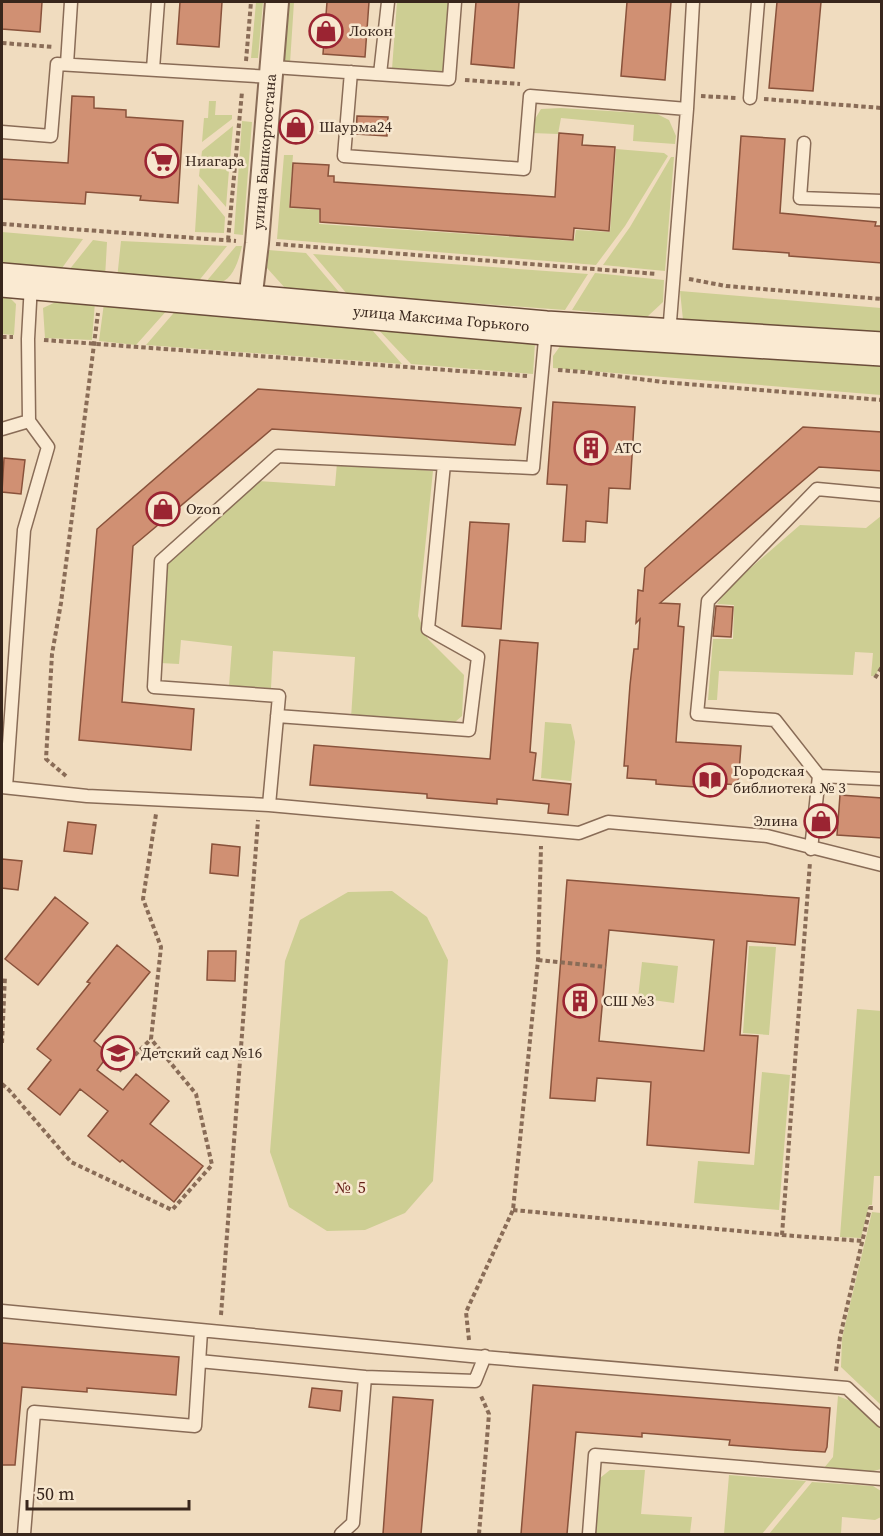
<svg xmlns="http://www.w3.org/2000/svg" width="883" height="1536" font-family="'Source Serif 4',serif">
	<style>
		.green { fill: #cdce93 }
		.building { fill: #d09073; stroke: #89523b; stroke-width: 1.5; fill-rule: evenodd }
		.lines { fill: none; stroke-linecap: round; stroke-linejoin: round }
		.service-casing { stroke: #896c57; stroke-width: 15 }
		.minor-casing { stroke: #896c57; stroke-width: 26 }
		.secondary-casing { stroke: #6b4d3a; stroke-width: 36 }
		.path { stroke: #896c57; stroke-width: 4; stroke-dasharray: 4.5 3; stroke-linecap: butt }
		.service { stroke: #faead2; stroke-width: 12 }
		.minor { stroke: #faead2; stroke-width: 22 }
		.secondary { stroke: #faead2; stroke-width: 33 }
		.labels { text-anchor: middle; stroke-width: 5; stroke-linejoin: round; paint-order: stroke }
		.poi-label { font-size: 15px; fill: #38261c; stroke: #f7e7cf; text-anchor: start }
		.street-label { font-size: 15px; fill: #38261c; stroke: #f7e7cf }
		.neighbourhood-label { font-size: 16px; letter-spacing: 1.5px; fill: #662119; stroke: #f7e7cf }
	</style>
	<rect width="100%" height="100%" fill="#f0dcbf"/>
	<!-- green -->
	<path class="green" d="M256,2H263L258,58H251Z
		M285,2H294L290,63H281Z
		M397,2H449L443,73L392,69Z
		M209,101H216L215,115H232V119L202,142L204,118H208Z
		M561,108L657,114L669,120L676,136L675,144L633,141L634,125L561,118L558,134L531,133L532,124L541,109Z
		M242,121L252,122L243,235L234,234Z
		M233,126L230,161L201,160L202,151Z
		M616,149L664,153L668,156L625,226L596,265L277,239L284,155H293L289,208L319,210V224L574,241L576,230L610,232Z
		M671,157H674L665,271L603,265L630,227Z
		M200,167L229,170L226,207L199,176Z
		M198,184L225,217L224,233L195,232Z
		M2,232L83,239L57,275L2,271Z
		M93,240L107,242L105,278L65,275Z
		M121,241L227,246L197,283L117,279Z
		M236,246H242C239,259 234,278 220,283C216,284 209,283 205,283Z
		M268,250L306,253L339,292L285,288L267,268Z
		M313,254L588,274L565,310L347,294Z
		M595,273L664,280L663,302L647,317L572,310Z
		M680,291L881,308V334L683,320Z
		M2,296H8L16,304L14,335L2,334Z
		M60,300L95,302L92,340L45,338L43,308Z
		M104,303L169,308L136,345L99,341Z
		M178,308L366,323L402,364L146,345Z
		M372,323L535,343L533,374L411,364Z
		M566,338L881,360V395L553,368V356Z
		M337,463L433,471L418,616L428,639L464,675L462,716L455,722L444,724L351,718L355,657L273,651L271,688L229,686L232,646L181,640L179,664L160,663L166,569L175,552L258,481L335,486Z
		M881,511L882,664L875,676H871L873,653L855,652L853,675L719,671L717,700H708L713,639H733L734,605L717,604L730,586L800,525L866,528L881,516Z
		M545,722L571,724L575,742L571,781L541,778Z
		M392,891L427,917L448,960L433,1181L405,1213L365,1230L327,1231L289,1207L270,1152L285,961L300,920L348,892Z
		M749,946L776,947L769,1035L743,1033Z
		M642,962L678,966L674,1003L638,998Z
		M857,1009L882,1011L881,1176H874L872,1205H869L861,1238L840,1237Z
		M762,1072L790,1075L779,1210L694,1203L698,1161L754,1165Z
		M872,1212L881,1213V1405L841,1367L842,1338Z
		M838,1396L858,1404L881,1427V1469L870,1472L824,1468L833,1457Z
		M610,1470H645L641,1514L692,1517L690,1533L702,1534H595L600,1478Z
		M729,1475L806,1481L762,1534H724Z
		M812,1482L873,1486L881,1491V1517L875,1520L842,1517L841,1534H769Z"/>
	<!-- building -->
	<path class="building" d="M2,2H42L40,32L2,29Z
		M180,2H222L219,47L177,44Z
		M327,2H369L365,57L323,54Z
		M476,2H519L514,68L471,64Z
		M627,2H671L665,80L621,76Z
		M777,2H821L813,91L769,88Z
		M72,96L94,97V108L126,110V117L183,121L178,203L140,200L141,196L86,192L85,204L2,199V159L68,163Z
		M357,116L388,117L387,136L356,134Z
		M559,133L583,135L582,145L615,147L609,231L574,228L573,240L320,222V209L290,207L293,163L329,165L328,176H334V182L555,197Z
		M741,136L785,139L780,213L876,222L875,226H882V263L789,256V253L733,249Z
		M258,389L521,408L515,445L272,429L133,546L122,702L194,709L191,750L79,740L97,529Z
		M553,402L635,407L630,489L609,488L607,523L586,521L585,542L563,541L567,485L547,484Z
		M803,427L882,432V471L819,467L660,603L680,604L678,626L684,627L676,742L741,746L738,785L726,784V789L681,786L656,784V780L627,778L628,766H624L630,685L634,649H638L640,619L636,623L638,590L643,591L645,568Z
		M4,458L25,460L21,494L2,492Z
		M470,522L509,524L501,629L462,626Z
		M716,606L733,607L731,637L713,636Z
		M500,640L538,643L530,752L536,753L533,780L571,784L568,815L548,813L549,804L497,799V804L427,798V794L310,785L314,745L490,759Z
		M840,795L882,798V838L837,835Z
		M68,822L96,825L92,854L64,851Z
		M212,844L240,847L238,876L210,873Z
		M2,859L22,861L18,890L2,888Z
		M567,880L799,898L795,945L747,941L740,1035L758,1036L749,1153L647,1145L651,1082L597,1078L595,1101L550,1098ZM609,930L714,940L704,1051L599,1041Z
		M55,897L88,923L38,985L5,959Z
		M117,945L150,972L94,1041L109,1054L97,1070L123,1090L136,1074L169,1101L150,1124L203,1166L174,1202L122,1160L120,1162L88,1136L108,1111L80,1089L60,1115L28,1089L51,1060L37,1049L90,983L87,982Z
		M208,951H236L235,981L207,980Z
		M2,1343L179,1357L176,1395L87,1388V1392L22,1387L15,1465H2Z
		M533,1385L830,1408L827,1447L825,1452L793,1450L729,1445L730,1440L642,1433V1437L576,1432L567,1534H521Z
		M312,1388L342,1391L340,1411L309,1407Z
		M393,1397L433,1400L421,1534H383Z"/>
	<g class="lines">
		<defs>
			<path id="service" d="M67,64L71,2
				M273,67L449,79L455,2
				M153,69L158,2
				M351,72L344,156L524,169L530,96L687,109
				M380,74L388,2
				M750,98L758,2
				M2,132L51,136L57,64L272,77
				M804,143L800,198L882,201
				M669,334L687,109L693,2
				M2,429L29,421
				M277,716L469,730L478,657L428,629L444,464
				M819,776L775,720L697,714L708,601L817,489L882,495
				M2,787L87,796L269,805L579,833L608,822L767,836L882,865
				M6,787L24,530L48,447L29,421L28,339L31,284
				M269,805L279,696L154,687L161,561L278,456L533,468L546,329
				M811,849L819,776L882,779
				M2,1311L471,1356L847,1388L882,1421
				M199,1361L365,1377
				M24,1534L34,1412L195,1426L201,1331
				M341,1534L353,1523L365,1377L475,1381L485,1356
				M589,1534L595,1455L882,1479"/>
			<g id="minor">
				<path id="s1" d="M250,301L257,243L277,2"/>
			</g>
			<g id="secondary">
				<path id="s2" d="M2,280L546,328L882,349"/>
			</g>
		</defs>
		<!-- service casing -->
		<use href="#service" class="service-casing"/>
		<!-- minor casing -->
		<use href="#minor" class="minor-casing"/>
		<!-- secondary casing -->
		<use href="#secondary" class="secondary-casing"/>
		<!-- path -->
		<path class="path" d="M2,43L54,47
			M246,61L251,2
			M465,80L520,84
			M701,96L736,98
			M764,99L882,108
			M2,224L236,241
			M228,240L242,92
			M276,244L657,274
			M689,279L726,286L882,299
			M2,337H13
			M44,340L527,376
			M558,370L584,372L663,382L882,400
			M875,678L882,667
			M66,776L46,759L52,654L61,603L98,313
			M538,960L606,967
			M2,1043L5,976
			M119,1071L151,1039
			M2,1084L9,1090L71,1162L172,1210L212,1165L196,1094L151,1039L161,947L143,899L156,814
			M513,1210L782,1235L810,862
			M782,1235L862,1241
			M221,1315L258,820
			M469,1340L466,1312L513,1210L538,960L541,846
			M836,1371L840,1337L870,1208H873
			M479,1534L489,1414L481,1396"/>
		<!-- service -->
		<use href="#service" class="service"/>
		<!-- minor -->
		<use href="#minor" class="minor"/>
		<!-- secondary -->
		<use href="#secondary" class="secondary"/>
	</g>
	<!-- icons -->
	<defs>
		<symbol id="shop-ring" viewBox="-11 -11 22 22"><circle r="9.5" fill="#f7e7cf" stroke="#9b2432" stroke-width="1.5"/><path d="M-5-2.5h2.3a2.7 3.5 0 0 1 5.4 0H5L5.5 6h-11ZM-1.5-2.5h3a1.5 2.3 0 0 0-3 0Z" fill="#9b2432"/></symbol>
		<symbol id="supermarket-ring" viewBox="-11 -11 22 22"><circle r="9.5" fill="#f7e7cf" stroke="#9b2432" stroke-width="1.5"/><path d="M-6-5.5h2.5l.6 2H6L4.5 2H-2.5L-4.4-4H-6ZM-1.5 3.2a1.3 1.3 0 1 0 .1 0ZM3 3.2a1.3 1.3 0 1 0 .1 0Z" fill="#9b2432"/></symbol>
		<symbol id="building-ring" viewBox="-11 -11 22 22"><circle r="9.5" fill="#f7e7cf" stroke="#9b2432" stroke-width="1.5"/><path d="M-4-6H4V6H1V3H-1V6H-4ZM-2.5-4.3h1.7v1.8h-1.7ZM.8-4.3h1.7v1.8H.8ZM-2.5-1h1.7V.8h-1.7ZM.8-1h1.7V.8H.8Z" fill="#9b2432"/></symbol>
		<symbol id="library-ring" viewBox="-11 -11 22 22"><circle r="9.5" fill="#f7e7cf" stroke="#9b2432" stroke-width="1.5"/><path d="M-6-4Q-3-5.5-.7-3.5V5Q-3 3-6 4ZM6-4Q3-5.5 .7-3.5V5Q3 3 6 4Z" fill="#9b2432"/></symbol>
		<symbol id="school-ring" viewBox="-11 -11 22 22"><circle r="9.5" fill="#f7e7cf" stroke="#9b2432" stroke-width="1.5"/><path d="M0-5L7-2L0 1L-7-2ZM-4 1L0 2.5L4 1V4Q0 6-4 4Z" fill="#9b2432"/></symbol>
	</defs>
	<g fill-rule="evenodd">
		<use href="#shop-ring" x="307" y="12" width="38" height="38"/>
		<use href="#shop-ring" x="277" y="108" width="38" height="38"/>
		<use href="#supermarket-ring" x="143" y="142" width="38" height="38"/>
		<use href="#building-ring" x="572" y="429" width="38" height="38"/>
		<use href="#shop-ring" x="144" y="490" width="38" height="38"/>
		<use href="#library-ring" x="691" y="761" width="38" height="38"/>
		<use href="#shop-ring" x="802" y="802" width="38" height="38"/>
		<use href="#building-ring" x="561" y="982" width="38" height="38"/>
		<use href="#school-ring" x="99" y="1034" width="38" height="38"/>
	</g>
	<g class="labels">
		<!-- poi labels -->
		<g class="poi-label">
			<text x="349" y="36">Локон</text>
			<text x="319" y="132">Шаурма24</text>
			<text x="185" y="166">Ниагара</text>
			<text x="614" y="453">АТС</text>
			<text x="186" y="514">Ozon</text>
			<text x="733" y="776">Городская<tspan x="733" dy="17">библиотека № 3</tspan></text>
			<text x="798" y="826" text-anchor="end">Элина</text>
			<text x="603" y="1006">СШ №3</text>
			<text x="141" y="1058">Детский сад №16</text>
		</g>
		<!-- street labels -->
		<g class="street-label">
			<text dy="5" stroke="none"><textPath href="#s1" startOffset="150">улица Башкортостана</textPath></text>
			<text dy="5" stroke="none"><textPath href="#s2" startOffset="441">улица Максима Горького</textPath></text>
		</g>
		<!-- neighbourhood labels -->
		<g class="neighbourhood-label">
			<text x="351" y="1193">№ 5</text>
		</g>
	</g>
	<!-- border -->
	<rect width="883" height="1536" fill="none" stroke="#38261c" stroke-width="6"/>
	<!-- scale -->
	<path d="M27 1500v9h162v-9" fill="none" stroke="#38261c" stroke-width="3"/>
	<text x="36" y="1500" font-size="18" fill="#38261c" stroke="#f7e7cf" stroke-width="4.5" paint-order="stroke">50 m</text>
</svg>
